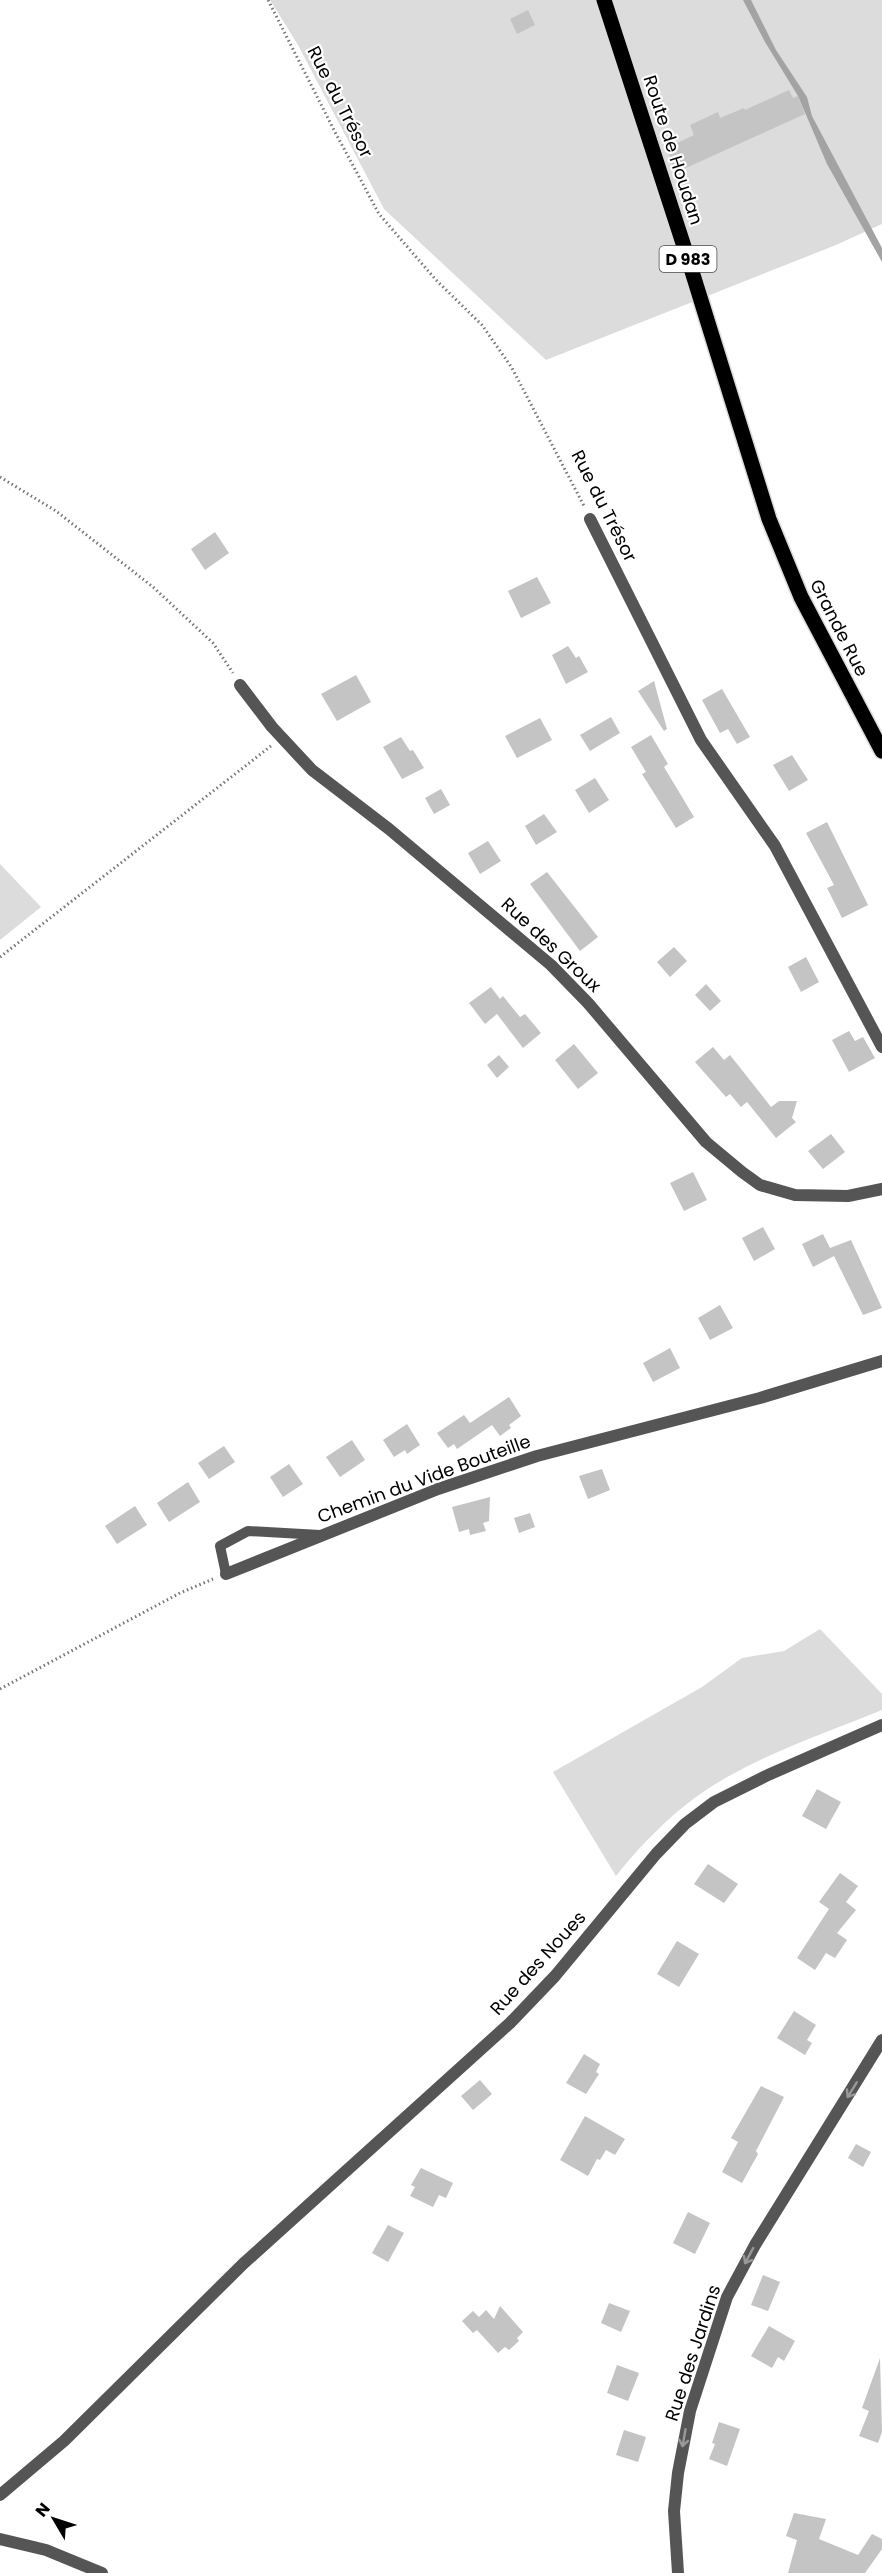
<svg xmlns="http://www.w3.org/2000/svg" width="882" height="2573" font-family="Poppins,sans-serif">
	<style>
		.green { fill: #dcdcdc }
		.water { fill: #a3a3a3 }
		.building { fill: #c4c4c4 }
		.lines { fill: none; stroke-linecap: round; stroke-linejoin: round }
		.primary-casing { stroke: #dbdbdb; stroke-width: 18 }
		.path { stroke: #777; stroke-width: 3; stroke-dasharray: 1.5 3; stroke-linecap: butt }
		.service { stroke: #555; stroke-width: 10 }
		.minor { stroke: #555; stroke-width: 12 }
		.primary { stroke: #000; stroke-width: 15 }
		.oneway { stroke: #999 }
		.labels { text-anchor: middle; stroke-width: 4.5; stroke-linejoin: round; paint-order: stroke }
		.shield { fill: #fff; stroke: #4c4c4c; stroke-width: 1.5 }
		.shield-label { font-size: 16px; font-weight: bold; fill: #000 }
		.street-label { font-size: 18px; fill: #000; stroke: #fff }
	</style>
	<rect width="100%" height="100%" fill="#fff"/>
	<!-- green -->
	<path class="green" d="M270,0H882V224L836,245L546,360L384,209L298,45Z
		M0,864L41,907L0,940Z
		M820,1629L882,1694V1710C831,1731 777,1749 729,1776C685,1800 647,1837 616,1876L553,1772L702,1687L742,1658L784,1651Z"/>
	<!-- water -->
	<path class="water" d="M743,0H751L776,50L807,97L812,116L882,248V262L827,164L798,96L765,42Z"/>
	<!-- building -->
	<path class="building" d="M528,10L535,25L517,34L510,19Z
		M789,90L793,98L798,96L805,114L675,173L667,148L694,135L690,125L718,112L720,118L744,108L745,110Z
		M215,532L229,553L205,570L191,549Z
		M537,577L551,603L521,618L508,591Z
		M568,646L576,658L579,656L588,672L566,684L552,655Z
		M356,675L371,702L337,721L321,694Z
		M654,681L667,729L664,731L638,691Z
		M722,689L750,737L737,744L728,729L720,733L702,700Z
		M611,717L620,733L590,751L580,735Z
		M540,718L552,740L517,758L505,736Z
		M651,735L668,764L664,767L694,817L676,828L642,774L646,772L631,747Z
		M401,737L410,751L413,750L424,768L402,779L383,747Z
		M792,755L808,780L789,791L773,765Z
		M595,778L609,800L589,813L575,790Z
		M441,789L450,805L434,814L425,798Z
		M544,814L557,832L536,845L525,826Z
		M827,822L868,905L842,918L827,888L834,885L806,833Z
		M488,841L501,861L480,874L468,853Z
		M547,872L598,937L580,951L530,884Z
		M674,947L687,961L670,977L657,962Z
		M806,957L819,982L801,992L788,967Z
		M706,984L721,1001L710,1011L695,995Z
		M491,987L500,999L503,996L520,1017L525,1014L541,1033L523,1048L497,1014L485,1024L469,1003Z
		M849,1031L855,1041L863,1037L875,1058L849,1072L832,1040Z
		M574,1044L598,1073L578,1089L555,1060Z
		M713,1047L724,1060L730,1055L771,1107L779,1101H797L792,1118L796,1122L776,1138L747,1102L741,1107L730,1094L726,1097L695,1062Z
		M499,1055L509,1067L497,1078L487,1065Z
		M831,1134L845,1152L823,1169L808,1151Z
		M693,1172L707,1200L684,1211L670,1183Z
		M763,1227L775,1249L754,1261L742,1238Z
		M823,1234L830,1248L851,1240L882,1308L863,1315L834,1256L813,1267L802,1244Z
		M720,1305L733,1328L710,1340L698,1318Z
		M670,1348L680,1368L653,1382L643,1363Z
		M509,1397L521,1416L509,1425L511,1428L500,1436L492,1425L457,1449L454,1444L448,1448L437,1433L464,1415L470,1423Z
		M407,1424L420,1445L407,1454L405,1450L394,1457L383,1440Z
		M352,1440L365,1460L340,1477L326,1457Z
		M224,1446L235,1462L209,1479L198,1463Z
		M289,1464L303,1484L283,1497L270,1477Z
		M602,1469L610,1490L588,1499L579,1476Z
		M188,1482L200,1502L169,1522L157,1503Z
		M490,1497L489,1521L483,1523L486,1531L470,1535L469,1529L459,1532L452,1507Z
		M135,1506L147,1525L117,1544L105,1526Z
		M530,1513L535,1527L519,1533L514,1518Z
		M817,1789L841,1802L826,1829L802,1816Z
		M708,1864L738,1884L724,1903L694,1884Z
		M840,1873L858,1886L846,1902L856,1910L837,1933L847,1940L835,1958L826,1953L815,1970L797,1958L829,1909L819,1902Z
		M677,1941L699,1954L679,1987L657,1974Z
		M794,2011L816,2025L807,2040L812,2043L805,2055L777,2038Z
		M584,2054L600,2064L596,2072L599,2074L586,2094L566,2083Z
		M480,2080L492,2094L473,2110L461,2096Z
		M761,2086L784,2097L756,2151L758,2154L742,2183L722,2172L738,2142L731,2138Z
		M585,2116L625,2139L615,2155L606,2150L600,2160L597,2159L588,2176L560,2160Z
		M856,2144L871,2152L863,2167L848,2158Z
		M421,2168L453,2183L446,2198L439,2195L433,2207L410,2196L415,2187L411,2185Z
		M688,2212L710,2223L695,2254L673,2243Z
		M388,2225L404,2233L388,2262L372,2253Z
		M763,2275L780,2282L768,2311L751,2305Z
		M609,2303L630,2311L621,2332L601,2323Z
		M500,2306L523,2332L517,2338L519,2341L509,2350L505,2347L498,2353L477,2330L473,2333L462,2321L473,2311L479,2317L486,2310L494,2319Z
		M769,2326L795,2341L784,2361L778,2357L772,2368L751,2356Z
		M880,2358L882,2432L878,2443L859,2436L869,2411L862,2408Z
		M617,2365L639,2373L628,2401L607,2393Z
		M719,2422L740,2429L727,2466L709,2459L715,2444L712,2443Z
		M624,2430L646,2437L638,2462L616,2455Z
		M794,2513L826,2519L819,2539L858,2555L872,2534L882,2539V2549L865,2573H788L797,2540L786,2536Z"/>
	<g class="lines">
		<defs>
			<path id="primary" d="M604,0L690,265L769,519L801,597L882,751"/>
		</defs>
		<!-- primary casing -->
		<use href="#primary" class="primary-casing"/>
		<!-- path -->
		<path class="path" d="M268,0L335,132L379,214L436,280L482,325L512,368L584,506
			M0,477L56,511L153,587L213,643L233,673
			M0,957L271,746
			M0,1689L180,1593L213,1579"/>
		<!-- service -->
		<path class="service" d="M226,1574L220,1546L248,1531L320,1535"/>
		<!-- minor -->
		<path class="minor" d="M590,519L701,740L775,846L882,1047
			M240,685L272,727L312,770L389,829L551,965L588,1003L706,1142L742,1172L760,1185L795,1195L848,1196L882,1189
			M226,1574L438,1489L537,1456L760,1398L882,1361
			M0,2495L64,2441L243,2264L510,2023L555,1976L656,1854L685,1824L714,1802L768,1775L882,1725
			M0,2539L46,2550L102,2573
			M678,2573L674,2511L678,2473L690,2411L727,2297L755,2245L882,2040"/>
		<!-- primary -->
		<use href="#primary" class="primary"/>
	</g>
	<!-- one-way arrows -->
	<defs><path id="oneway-shaft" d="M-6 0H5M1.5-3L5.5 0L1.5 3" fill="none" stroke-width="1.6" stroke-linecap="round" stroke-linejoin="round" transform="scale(1.5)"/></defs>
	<g class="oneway">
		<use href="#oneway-shaft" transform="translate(852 2090) rotate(122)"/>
		<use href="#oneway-shaft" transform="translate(749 2256) rotate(118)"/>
		<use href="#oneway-shaft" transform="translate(684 2438) rotate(100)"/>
	</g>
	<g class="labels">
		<!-- shield labels -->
		<rect class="shield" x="659.5" y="246" width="57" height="26" rx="4.5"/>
		<g class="shield-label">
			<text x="688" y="265">D 983</text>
		</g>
		<!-- street labels -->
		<g class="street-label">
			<text transform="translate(340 102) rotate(63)" y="6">Rue du Trésor</text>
			<text transform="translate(673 150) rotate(72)" y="6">Route de Houdan</text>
			<text transform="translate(604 506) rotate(63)" y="6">Rue du Trésor</text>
			<text transform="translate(839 628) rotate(63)" y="6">Grande Rue</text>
			<text transform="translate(551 945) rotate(43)" y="6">Rue des Groux</text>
			<text transform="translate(424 1479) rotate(-20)" y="6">Chemin du Vide Bouteille</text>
			<text transform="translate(538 1963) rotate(-48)" y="6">Rue des Noues</text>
			<text transform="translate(693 2353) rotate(-72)" y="6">Rue des Jardins</text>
		</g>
	</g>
	<!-- north arrow -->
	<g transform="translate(54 2519) rotate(309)" stroke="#ffffff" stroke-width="4.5" paint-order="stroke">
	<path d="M0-4.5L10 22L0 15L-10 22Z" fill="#000000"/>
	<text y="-9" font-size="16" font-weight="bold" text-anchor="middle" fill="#000000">N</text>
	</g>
</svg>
